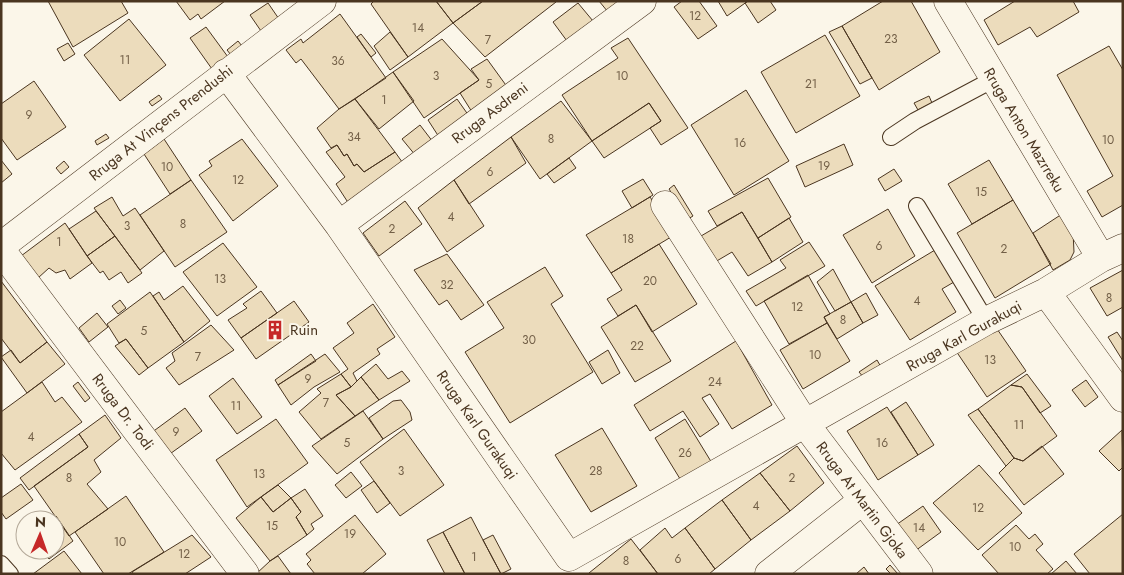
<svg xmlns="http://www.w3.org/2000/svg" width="1124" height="575" font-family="Jost,sans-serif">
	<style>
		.building { fill: #ecdcbc; stroke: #4a3520 }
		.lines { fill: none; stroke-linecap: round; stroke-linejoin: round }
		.lane-casing { stroke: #4a3520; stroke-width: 18 }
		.street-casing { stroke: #4a3520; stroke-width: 29 }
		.lane { stroke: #fbf6e9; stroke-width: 16 }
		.street { stroke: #fbf6e9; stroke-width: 28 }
		.labels { text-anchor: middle; stroke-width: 4; stroke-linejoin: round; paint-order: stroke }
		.number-label { font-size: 12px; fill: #725f47 }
		.street-label { font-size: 15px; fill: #4a3520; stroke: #fbf6e9 }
		.poi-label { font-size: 15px; fill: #4a3520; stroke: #fbf6e9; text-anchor: start }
	</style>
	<rect width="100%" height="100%" fill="#fbf6e9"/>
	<!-- building -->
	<path class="building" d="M48,1H121L128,13L73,47Z
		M176,1H225L201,19L198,14L190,20Z
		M374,1H436L453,23L408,57L371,4Z
		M436,1H483L453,23Z
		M483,1H555L556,2L485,57L453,23Z
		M599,1H621L608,12Z
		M682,1H699L717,26L698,39L674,7Z
		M718,1H748L727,16Z
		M748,1H770L776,10L758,23L745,3Z
		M883,1H911L940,52L879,90L842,26Z
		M1015,1H1073L1079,12L1037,37L1030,27L998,45L984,20Z
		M268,3L279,19L261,31L250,15Z
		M578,3L593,21L567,41L553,22Z
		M340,14L386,78L339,109L301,59L296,63L286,50L301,39L303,43Z
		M129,19L166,65L120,101L84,55Z
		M842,26L872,78L860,84L829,32Z
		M206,27L228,57L212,69L190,38Z
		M390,32L408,57L390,70L374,46Z
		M361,34L376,53L371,57L357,37Z
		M825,35L860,96L796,133L761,72Z
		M628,38L688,128L661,145L650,128L661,121L649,103L592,141L562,95L618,58L611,48Z
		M442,39L479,80L424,118L393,72Z
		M238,41L242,46L231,55L227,50Z
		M68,43L75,54L64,61L57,49Z
		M1109,46L1123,70V205L1102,217L1087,191L1113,176L1057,75Z
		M487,59L508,88L472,112L460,93L479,80L471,69Z
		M393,72L414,101L379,129L355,99Z
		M34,81L66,127L17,160L1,138V104Z
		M746,90L789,161L734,195L691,125Z
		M159,95L162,99L152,106L149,102Z
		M929,96L932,103L918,110L914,103Z
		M355,99L395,152L364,172L357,164L354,166L347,154L344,156L337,145L331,148L317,128L339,109Z
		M457,99L469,116L439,137L428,120Z
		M561,101L592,141L540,179L511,137Z
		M649,103L661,121L604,158L592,141Z
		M420,125L433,142L416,156L402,139Z
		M106,134L109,138L97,145L95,141Z
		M511,137L526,163L469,204L454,180Z
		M164,139L191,180L170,194L144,154Z
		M242,139L278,186L233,221L199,175L212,166L209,161Z
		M844,144L853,165L805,187L796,166Z
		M337,145L344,156L347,154L354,166L357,164L364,172L395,152L405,166L349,204L336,184L345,177L326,152Z
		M569,158L576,168L554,183L547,174Z
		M1,160L12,174L1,183Z
		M989,160L1013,200L972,224L948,184Z
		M64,161L69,167L61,174L56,168Z
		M894,169L902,181L885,191L878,179Z
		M768,178L791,217L758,238L742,212L717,226L708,211Z
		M643,179L653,195L632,208L622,191Z
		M191,180L227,232L175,267L140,215Z
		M454,180L484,226L447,252L418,208Z
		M674,185L693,216L688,219L669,189Z
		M112,197L123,216L135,208L164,251L140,270L94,208Z
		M650,197L676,234L611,273L586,235Z
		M1013,200L1051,264L995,298L957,233Z
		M405,201L422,224L379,256L363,233Z
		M888,209L915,256L872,283L843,235Z
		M96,211L115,236L87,256L69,229Z
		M742,212L772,262L748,276L732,252L715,262L701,236Z
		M1062,214L1073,232L1074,252L1070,260L1053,270L1033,233Z
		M789,218L803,242L772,262L758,238Z
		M65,223L92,263L70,279L65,270L56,273L49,268L38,278L21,256Z
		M115,236L142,273L128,283L121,272L109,280L103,271L100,273L87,256Z
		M809,242L825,266L756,306L746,291L786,268L780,260Z
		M223,243L257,287L217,316L183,272Z
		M659,244L697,304L652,332L636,305L618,316L607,299L622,290L611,273Z
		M935,250L954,282L942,289L956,312L910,340L875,286Z
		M447,254L484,305L461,320L447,300L439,305L414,270Z
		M545,267L563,296L551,304L593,372L510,423L465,352L504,328L487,302Z
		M833,269L851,302L835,311L817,282Z
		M1123,270V307L1107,316L1090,288Z
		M808,275L830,314L824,317L827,323L789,344L764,301Z
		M1,281L47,342L20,363L1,338Z
		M183,286L210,321L184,342L153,296L159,292L164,300Z
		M261,291L277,313L241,338L228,320L247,308L243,304Z
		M150,292L184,342L148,368L126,339L119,343L107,324Z
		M866,293L878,315L863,323L851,302Z
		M120,300L126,308L118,314L112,306Z
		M294,301L309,322L256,359L241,338Z
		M851,302L863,323L837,339L824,317Z
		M373,304L395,337L377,349L380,354L353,373L357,381L351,387L341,374L348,369L333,348L354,333L347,323Z
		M636,305L671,361L635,382L601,327Z
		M97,313L108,327L89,342L79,328Z
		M827,323L850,361L803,389L780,350Z
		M211,325L234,350L179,385L166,368L175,361L172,353Z
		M995,326L1026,371L987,397L954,348Z
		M1117,332L1123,341V361L1108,337Z
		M126,339L148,368L139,375L115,346Z
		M736,341L772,405L732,429L710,394L702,398L719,424L700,437L683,411L650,431L634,405Z
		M47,342L65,364L27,393L1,357L11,350L20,363Z
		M608,350L620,373L602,384L589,362Z
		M311,354L316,361L278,385L275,380Z
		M325,354L340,372L314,387L291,405L278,385Z
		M877,360L881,367L864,378L859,372Z
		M376,364L388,379L402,371L410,381L379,400L361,377Z
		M341,374L351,387L336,395L355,416L321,439L299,412L321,393L317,389Z
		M1027,374L1051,406L1040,413L1022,387L1011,385Z
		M361,377L379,400L355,416L336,395L351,387Z
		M233,378L262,417L237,434L209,396Z
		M1086,380L1098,397L1085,407L1072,390Z
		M42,382L55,402L62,397L82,422L15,470L1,453V412Z
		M78,382L90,398L85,402L73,386Z
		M1011,385L1022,387L1057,436L1023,461L1014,458L978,409Z
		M401,400L410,412L412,420L383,439L369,418L393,401Z
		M906,402L934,445L918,455L891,412Z
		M887,407L918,455L878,480L847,431Z
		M185,408L202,431L167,456L151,433Z
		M978,409L1014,458L1006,466L968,415Z
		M363,411L383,439L337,474L312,446Z
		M105,415L121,438L94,460L101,472L87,484L108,509L69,536L34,486L88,447L79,434Z
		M276,419L308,463L247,507L216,460Z
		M685,419L715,468L685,487L655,438Z
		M602,428L637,486L591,512L555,455Z
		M404,429L444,485L400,516L360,462Z
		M1122,430L1123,467L1119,471L1099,451Z
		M79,434L88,447L29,490L20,478Z
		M797,446L824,483L790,511L760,473Z
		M1042,446L1064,474L1024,505L999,473L1014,458L1023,461Z
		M979,465L1022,513L978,550L933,503Z
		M351,472L362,486L346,498L335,485Z
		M760,473L790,511L751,540L722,500Z
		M374,481L390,503L377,513L361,490Z
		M21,484L33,500L6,519L1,512V498Z
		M278,485L291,498L273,512L261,497Z
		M305,489L323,516L311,524L314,529L307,535L296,517L301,512L291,498Z
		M126,496L164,552L128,574H104L75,532Z
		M261,497L273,512L291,498L301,512L296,517L307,535L270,561L236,518Z
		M722,500L751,540L715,569L685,528Z
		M923,506L941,532L915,551L896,525Z
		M1123,514V574H1090L1074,554Z
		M355,515L386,554L362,574H315L307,564L311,560L306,554Z
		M56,516L73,541L49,559L42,550H55V520H51Z
		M471,517L483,540L501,574H465L443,532Z
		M1016,525L1029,539L1035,534L1043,544L1036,550L1053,569L1047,574H999L982,555Z
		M665,528L672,538L685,528L715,569L709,574H658L640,550Z
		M443,532L465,574H445L427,540Z
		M192,535L211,557L185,574H133L132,572Z
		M493,535L511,569L501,574L483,540Z
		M631,539L658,574H589V573Z
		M64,551L82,574H33Z
		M278,556L291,574H256L270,561Z
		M1066,561L1077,574H1051Z
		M890,565L898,574H891L886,569Z
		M864,567L869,574H856Z"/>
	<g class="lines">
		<defs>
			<path id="lane" d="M891,137L915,121L994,79
				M917,206L986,321
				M1,564L10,574"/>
			<path id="street" d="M948,1L1101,258
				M226,73L339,225L569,557L986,321L1046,292L1101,258L1123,248
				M665,205L806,425L919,574
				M339,225L642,1
				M1,246L322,1
				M1,250L245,574
				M1046,292L1123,398
				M769,574L862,501"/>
		</defs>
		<!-- lane casing -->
		<use href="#lane" class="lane-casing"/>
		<!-- street casing -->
		<use href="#street" class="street-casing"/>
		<!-- lane -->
		<use href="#lane" class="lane"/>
		<!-- street -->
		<use href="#street" class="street"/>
	</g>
	<!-- icons -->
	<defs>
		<symbol id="building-bare" viewBox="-9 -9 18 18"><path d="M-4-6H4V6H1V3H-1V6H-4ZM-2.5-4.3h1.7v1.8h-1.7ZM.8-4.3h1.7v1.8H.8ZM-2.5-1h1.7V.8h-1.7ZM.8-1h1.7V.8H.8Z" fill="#c62828" stroke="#fbf6e9" stroke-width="2.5" paint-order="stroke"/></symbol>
	</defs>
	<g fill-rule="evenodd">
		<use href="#building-bare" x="261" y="316" width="28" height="28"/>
	</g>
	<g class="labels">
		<!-- number labels -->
		<g class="number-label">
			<text x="695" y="20">12</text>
			<text x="418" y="32">14</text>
			<text x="891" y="43">23</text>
			<text x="488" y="44">7</text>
			<text x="125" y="64">11</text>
			<text x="338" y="65">36</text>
			<text x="436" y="80">3</text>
			<text x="622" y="80">10</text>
			<text x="489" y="88">5</text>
			<text x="811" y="88">21</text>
			<text x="384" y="104">1</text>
			<text x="29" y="119">9</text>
			<text x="354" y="141">34</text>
			<text x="551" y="143">8</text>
			<text x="1108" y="144">10</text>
			<text x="740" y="147">16</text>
			<text x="824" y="170">19</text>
			<text x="167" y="171">10</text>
			<text x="490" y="176">6</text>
			<text x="238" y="184">12</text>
			<text x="981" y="196">15</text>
			<text x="451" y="221">4</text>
			<text x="183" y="228">8</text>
			<text x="127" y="230">3</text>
			<text x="392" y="233">2</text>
			<text x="628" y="243">18</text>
			<text x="59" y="246">1</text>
			<text x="879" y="250">6</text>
			<text x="1004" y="253">2</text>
			<text x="220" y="283">13</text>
			<text x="650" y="285">20</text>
			<text x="447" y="289">32</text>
			<text x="1109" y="302">8</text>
			<text x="917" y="305">4</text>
			<text x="797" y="311">12</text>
			<text x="843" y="324">8</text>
			<text x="144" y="335">5</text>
			<text x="529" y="344">30</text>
			<text x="637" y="350">22</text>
			<text x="815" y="359">10</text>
			<text x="198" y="361">7</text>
			<text x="990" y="364">13</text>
			<text x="308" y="383">9</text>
			<text x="715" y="386">24</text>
			<text x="326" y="407">7</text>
			<text x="236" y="410">11</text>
			<text x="1019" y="429">11</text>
			<text x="176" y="436">9</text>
			<text x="31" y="441">4</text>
			<text x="347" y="447">5</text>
			<text x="882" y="447">16</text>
			<text x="685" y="457">26</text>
			<text x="401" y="475">3</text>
			<text x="596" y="475">28</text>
			<text x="259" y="478">13</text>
			<text x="69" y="482">8</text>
			<text x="792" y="482">2</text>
			<text x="756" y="510">4</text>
			<text x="978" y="512">12</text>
			<text x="272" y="530">15</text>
			<text x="919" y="532">14</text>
			<text x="350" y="538">19</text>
			<text x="120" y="546">10</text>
			<text x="1015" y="551">10</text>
			<text x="184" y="558">12</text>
			<text x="474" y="561">1</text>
			<text x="678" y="563">6</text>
			<text x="626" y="565">8</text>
		</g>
		<!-- street labels -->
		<g class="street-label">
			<text transform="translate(490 113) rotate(-37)" y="5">Rruga Asdreni</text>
			<text transform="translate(161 123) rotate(-38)" y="5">Rruga At Vinçens Prendushi</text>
			<text transform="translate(1024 130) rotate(59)" y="5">Rruga Anton Mazrreku</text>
			<text transform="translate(964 336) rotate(-29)" y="5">Rruga Karl Gurakuqi</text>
			<text transform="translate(123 412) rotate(53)" y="5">Rruga Dr. Todi</text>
			<text transform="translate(477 425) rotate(55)" y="5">Rruga Karl Gurakuqi</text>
			<text transform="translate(862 500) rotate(53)" y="5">Rruga At Martin Gjoka</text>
		</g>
		<!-- poi labels -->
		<g class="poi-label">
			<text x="290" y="335">Ruin</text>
		</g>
	</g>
	<!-- border -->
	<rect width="1124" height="575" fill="none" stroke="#4a3520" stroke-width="5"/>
	<!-- north arrow -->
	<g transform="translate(40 535) rotate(2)"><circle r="24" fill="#fbf6e9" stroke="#b4a999"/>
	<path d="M0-4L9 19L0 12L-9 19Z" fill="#c62828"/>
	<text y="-8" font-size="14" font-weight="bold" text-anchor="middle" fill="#4a3520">N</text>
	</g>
</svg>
